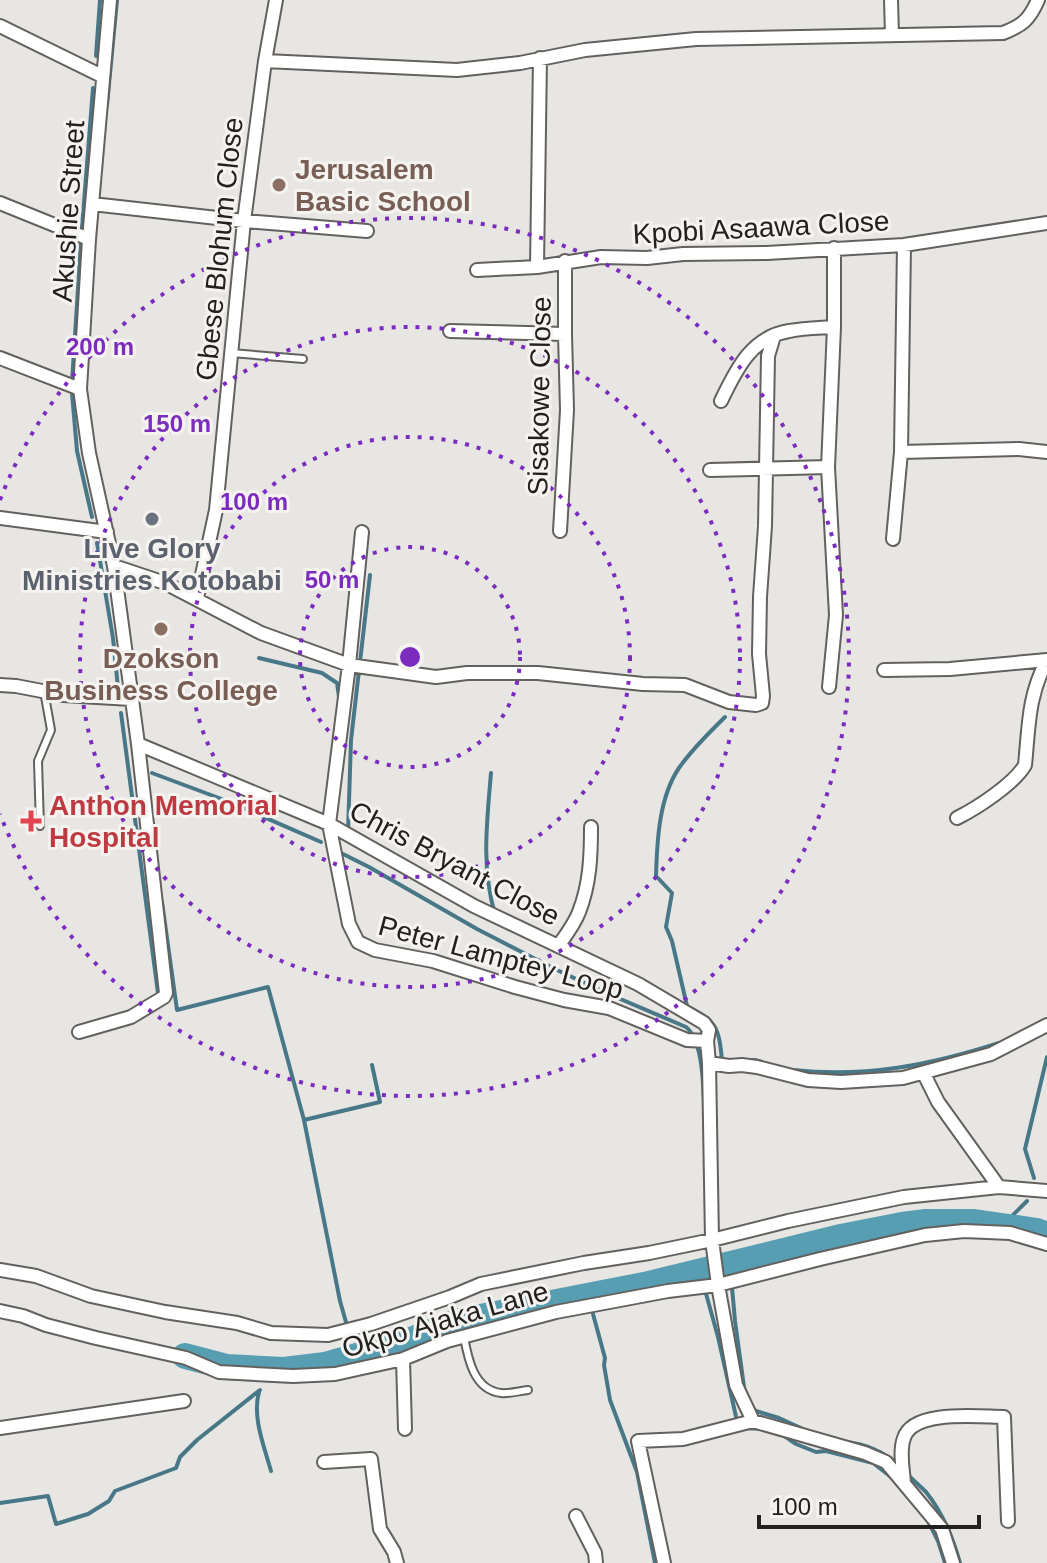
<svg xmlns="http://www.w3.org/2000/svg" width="1047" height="1563" font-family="Helvetica,sans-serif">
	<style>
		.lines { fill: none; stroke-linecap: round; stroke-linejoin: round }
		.stream { stroke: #487887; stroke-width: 4 }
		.river { stroke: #589eb3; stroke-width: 26 }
		.service-casing { stroke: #63615e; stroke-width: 10 }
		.minor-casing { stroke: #63615e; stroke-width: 16 }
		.service { stroke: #fff; stroke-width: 6 }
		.minor { stroke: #fff; stroke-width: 12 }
		.ring { fill: none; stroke: #7b2cbf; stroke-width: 4; stroke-dasharray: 4 8 }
		.education-dot { fill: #8d6e63; stroke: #f5f3f0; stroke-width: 3 }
		.worship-dot { fill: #6b7280; stroke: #f5f3f0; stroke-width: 3 }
		.health-dot { fill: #e0444e; stroke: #f5f3f0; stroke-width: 3 }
		.labels { text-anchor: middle; stroke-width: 6; stroke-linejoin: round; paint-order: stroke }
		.education-label { font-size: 28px; font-weight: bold; fill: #785e54; stroke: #f5f3f0; text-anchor: start }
		.street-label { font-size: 28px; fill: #222120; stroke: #f5f3f0 }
		.worship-label { font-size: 28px; font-weight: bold; fill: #5b616d; stroke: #f5f3f0 }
		.health-label { font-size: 28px; font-weight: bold; fill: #be3a42; stroke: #f5f3f0; text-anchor: start }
		.centre { fill: #7b2cbf; stroke: #f5f3f0; stroke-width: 4 }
		.ring-label { font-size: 24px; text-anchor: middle; font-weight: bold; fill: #7b2cbf; stroke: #f5f3f0; stroke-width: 6; stroke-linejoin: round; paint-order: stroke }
	</style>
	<rect width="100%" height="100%" fill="#e8e6e3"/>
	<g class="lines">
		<!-- stream -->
		<path class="stream" d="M96,56L100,0
			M107,105L117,0
			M82,228L93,88
			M72,382L81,242
			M72,393L77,451L92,517
			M97,543L113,638L118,688
			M259,658L322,673L337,683L339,697
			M121,713L158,993
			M152,773L227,801L321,842
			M491,773C487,821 481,868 495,914
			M348,832L351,740L370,575
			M339,852L369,867L477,929L557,970L604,992L686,1027C702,1040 703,1080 704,1100
			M162,902L177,1010L268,987L304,1120
			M684,1005C716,1020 719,1026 722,1061
			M687,1006L672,941L666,927L672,893L656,876C657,841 659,797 679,768C692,749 709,733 725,717
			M739,1060H755L762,1062
			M793,1070C865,1078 931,1065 999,1043
			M1034,1178L1025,1149L1047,1057
			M1003,1225L1027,1201
			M720,1270L731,1276L735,1321L745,1394
			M677,1278L694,1284
			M705,1290L718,1337L737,1421
			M593,1314L605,1358L604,1365L610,1400L637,1472L655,1563
			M346,1322L340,1301L304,1120L380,1102L372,1065
			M259,1392C252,1417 264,1446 271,1471
			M752,1408L756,1411L779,1418L803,1429
			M742,1428L764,1429
			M783,1435L796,1444L816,1452L826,1451L873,1463L895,1480
			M845,1442C866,1444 883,1451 898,1465
			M907,1474C913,1480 920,1486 926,1492C943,1513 953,1538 960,1563
			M0,1503L48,1496L56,1524L88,1514L109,1501L115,1491L176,1468L180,1457L197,1440L260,1390
			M928,1521L938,1541L945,1563"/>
		<!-- river -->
		<path class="river" d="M185,1356L227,1367L284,1370L325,1365L406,1342L455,1322L649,1284L841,1237L902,1225L926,1222H974L1037,1231L1047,1235"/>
		<defs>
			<path id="service" d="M231,353L303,359
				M40,826L38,761L51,730L44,691
				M464,1337C468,1359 474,1390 501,1393C509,1394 519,1391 528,1390"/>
			<path id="minor" d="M891,0L892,35
				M0,26L102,76
				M265,61L457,70L520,63L585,50L696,39L1003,33C1023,25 1029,20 1038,0
				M0,203L89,239
				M92,204L244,221L367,231
				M537,267L540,58
				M477,270L537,267L601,257L647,258L683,254L767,253L904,245L1047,223
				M450,331L565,334
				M0,358L80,389
				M721,401C736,370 751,337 789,331C804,328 819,328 834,327
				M901,452L1019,449L1047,452
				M710,470L828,467
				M0,518L107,532
				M560,531L567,410L565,334V261
				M362,532L349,665L329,824L349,924L358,942L375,950L433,961L515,987L564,1000L609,1008L687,1040L707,1041
				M893,539L901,452L904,245
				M114,566L165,583L261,633L349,665L436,677L467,673H538L643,684L685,685L729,702L756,705L762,703L763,696L759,654L760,597L765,526L768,356L774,336
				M197,598L216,510L244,221L265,61L276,0
				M884,670L950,669L1047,660
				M0,685L16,686L63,695L131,699
				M829,687L836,615L828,467L834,327V248
				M138,744L329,824L474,906L638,984L704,1023L709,1030L707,1041L709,1063L712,1240L718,1285L736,1385L753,1421L865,1453L886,1462L942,1529L953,1563
				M957,818C977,808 1014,784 1025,765C1029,725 1028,696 1047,660
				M559,945C566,935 575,923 579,912C590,884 591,856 591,827
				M79,1032L131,1017L164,997L166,993L138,744L114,566L89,453L80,389L89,239L110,0
				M709,1063L729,1066L742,1065L757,1067L808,1080L841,1082L903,1078L991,1054L1047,1025
				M924,1074L938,1102L999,1187
				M0,1270L36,1276L91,1296L165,1312L237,1323L271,1333L328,1335L371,1324L450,1297L481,1284L584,1263L649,1253L712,1240L788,1221L904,1197L999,1187L1047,1191
				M0,1311L23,1316L46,1325L96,1338L186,1358L219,1372L293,1376L335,1374L403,1359L447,1341L556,1312L668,1291L718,1285L820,1259L925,1235L964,1231L1010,1233L1047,1244
				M403,1359L405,1429
				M0,1428L184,1401
				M324,1462L371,1459L380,1529L394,1552L397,1563
				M904,1483C903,1469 899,1451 904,1438C913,1409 980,1417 1004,1417L1008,1521
				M576,1516L595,1553L596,1563
				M664,1563L638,1441L683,1439L753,1421"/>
		</defs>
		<!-- service casing -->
		<use href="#service" class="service-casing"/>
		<!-- minor casing -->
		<use href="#minor" class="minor-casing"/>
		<!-- service -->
		<use href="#service" class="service"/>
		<!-- minor -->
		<use href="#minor" class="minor"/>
	</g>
	<!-- distance rings -->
	<g class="ring">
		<circle cx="410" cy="657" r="110"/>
		<circle cx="410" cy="657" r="220"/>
		<circle cx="410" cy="657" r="330"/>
		<path d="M0 500A439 439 0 1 1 0 814"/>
	</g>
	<!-- markers -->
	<g class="education-dot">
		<circle cx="279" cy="185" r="8"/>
		<circle cx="161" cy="629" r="8"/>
	</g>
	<circle class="worship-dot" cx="152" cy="519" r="8"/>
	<path class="health-dot" d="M27 809h8v8h8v8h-8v8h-8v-8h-8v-8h8z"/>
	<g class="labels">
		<!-- education labels -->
		<g class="education-label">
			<text x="295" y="179">Jerusalem<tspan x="295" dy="32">Basic School</tspan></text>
			<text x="161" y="668" text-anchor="middle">Dzokson<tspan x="161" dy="32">Business College</tspan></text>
		</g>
		<!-- street labels -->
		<g class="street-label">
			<text transform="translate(68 211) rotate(-86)" y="10">Akushie Street</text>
			<text transform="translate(761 227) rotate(-3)" y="10">Kpobi Asaawa Close</text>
			<text transform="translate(219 249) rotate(-84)" y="10">Gbese Blohum Close</text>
			<text transform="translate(539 396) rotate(-89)" y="10">Sisakowe Close</text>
			<text transform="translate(455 863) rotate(28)" y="10">Chris Bryant Close</text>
			<text transform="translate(501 957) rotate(15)" y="10">Peter Lamptey Loop</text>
			<text transform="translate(445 1319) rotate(-16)" y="10">Okpo Ajaka Lane</text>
		</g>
		<!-- worship labels -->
		<g class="worship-label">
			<text x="152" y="558">Live Glory<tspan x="152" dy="32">Ministries Kotobabi</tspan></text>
		</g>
		<!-- health labels -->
		<g class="health-label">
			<text x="49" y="815">Anthon Memorial<tspan x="49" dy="32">Hospital</tspan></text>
		</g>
	</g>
	<circle cx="410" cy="657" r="12" class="centre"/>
	<g class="ring-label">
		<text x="100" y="355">200 m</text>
		<text x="177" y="432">150 m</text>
		<text x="254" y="510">100 m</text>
		<text x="332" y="588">50 m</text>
	</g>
	<!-- scale -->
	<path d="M759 1515v12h220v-12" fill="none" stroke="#222120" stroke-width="4"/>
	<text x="771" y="1515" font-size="24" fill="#222120" stroke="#f5f3f0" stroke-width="6" paint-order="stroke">100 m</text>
</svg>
